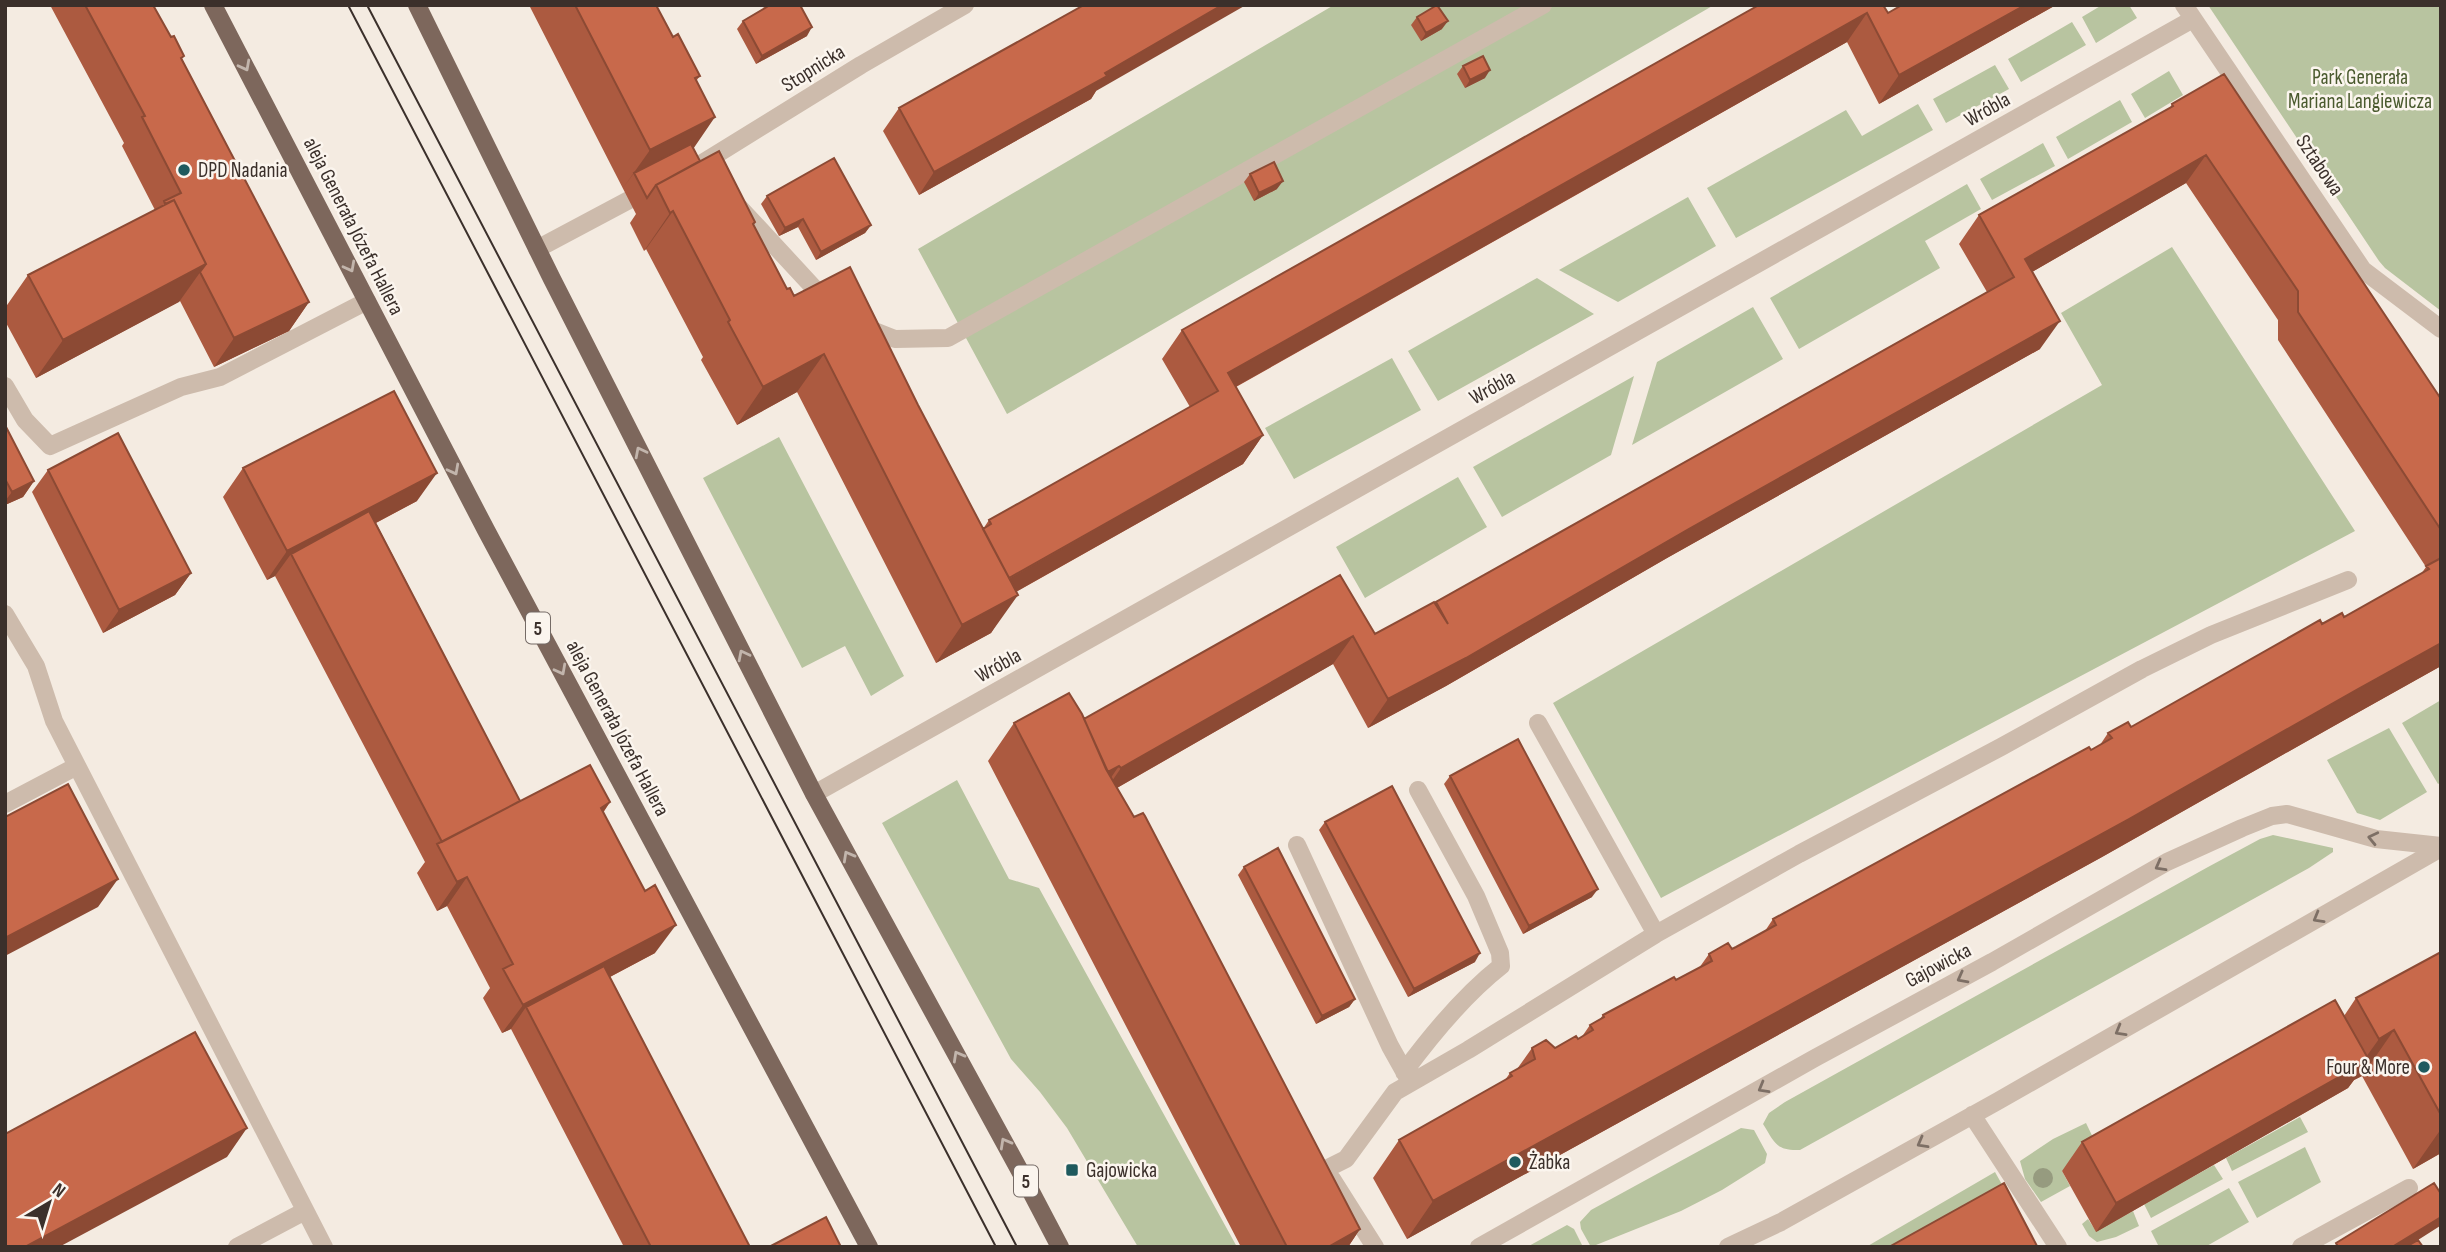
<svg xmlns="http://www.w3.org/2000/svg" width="2446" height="1252" font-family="'Sofia Sans Condensed',sans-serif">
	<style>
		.green { fill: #b8c4a0 }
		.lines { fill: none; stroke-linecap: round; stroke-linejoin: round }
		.minor { stroke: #cdbbac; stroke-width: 18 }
		.major { stroke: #7d675c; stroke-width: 18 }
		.tram { stroke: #3b302b; stroke-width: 2 }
		.tree { fill: #969b7f }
		.wall { fill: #ac5a40 }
		.shaded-wall { fill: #8c4a34 }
		.building { fill: #c8694b; stroke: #8c4a34; stroke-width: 2 }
		.oneway { stroke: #c2b5ac }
		.oneway2 { stroke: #7d6f65 }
		.poi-dot { fill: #1f5a5e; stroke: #fbf5ee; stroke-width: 2.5 }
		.labels { text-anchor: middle; stroke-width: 5; stroke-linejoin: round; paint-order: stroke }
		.shield { fill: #fbf5ee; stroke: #756b66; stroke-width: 2 }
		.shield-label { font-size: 19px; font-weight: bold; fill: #3b302b }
		.street-label { font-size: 21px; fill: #3b302b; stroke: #fbf5ee }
		.park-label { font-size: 21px; fill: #4a5a2e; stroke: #fbf5ee }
		.poi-label { font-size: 21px; fill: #3b302b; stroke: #fbf5ee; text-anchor: start }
	</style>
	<rect width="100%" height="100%" fill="#f4ebe1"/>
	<!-- green -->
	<path class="green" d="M1334,5H1714L1007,414L918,249Z
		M2102,5H2129L2137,18L2096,43L2082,17Z
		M2208,5H2441V311L2385,268L2379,261Z
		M2072,22L2086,45L2021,82L2008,59Z
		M1995,65L2009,89L1946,123L1933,99Z
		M2169,71L2183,95L2145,118L2131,94Z
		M2120,100L2132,122L2068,159L2056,137Z
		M1918,104L1933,130L1736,238L1707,188L1846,110L1862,136Z
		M2043,143L2055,166L1992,200L1980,179Z
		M1967,184L1981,209L1925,241L1940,268L1799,349L1770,298Z
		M1688,197L1716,246L1618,302L1559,270Z
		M2172,247L2355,531L1661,898L1553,703L2102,385L2061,313Z
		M1537,278L1594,314L1438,401L1408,351Z
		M1753,307L1783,359L1632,445L1657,362Z
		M1392,358L1421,410L1294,479L1265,428Z
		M1634,376L1611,455L1502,517L1473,467Z
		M779,437L904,676L871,696L845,646L802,668L703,478Z
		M1458,477L1487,527L1365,598L1336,547Z
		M2441,700V782L2438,784L2402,723Z
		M2389,728L2427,792L2380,820L2357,813L2327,760Z
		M957,780L1009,879L1039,888L1237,1247H1138L1067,1128L1040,1092L1011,1059L882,823Z
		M2273,835L2333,848V852L2309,868L1800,1150C1776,1151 1775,1143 1763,1124L1769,1113L1785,1102L2208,867L2260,839Z
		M2300,1117L2308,1132L2232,1171L2226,1158Z
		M2086,1123L2099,1150L2062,1171L2070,1186L2041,1202L2025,1179L2020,1161L2053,1139Z
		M1741,1128L1754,1130L1767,1154L1765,1163L1722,1190L1681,1211L1591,1247L1581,1229L1580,1222L1591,1210Z
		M2305,1147L2321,1182L2257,1218L2238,1182Z
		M2214,1165L2223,1179L2151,1218L2144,1204Z
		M1995,1172L2037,1247H1866Z
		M2229,1188L2249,1222L2205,1247H2159L2151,1231Z
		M2133,1211L2139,1226L2116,1237L2097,1242L2089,1236L2082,1224L2088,1219L2096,1231Z
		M1567,1225L1574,1229L1583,1247H1527Z"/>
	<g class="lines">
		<!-- minor -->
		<path class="minor" d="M2184,5L2363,270L2441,329
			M701,164L861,65L965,5
			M739,207L814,288L829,300
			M537,249L629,200
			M862,326L895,339L948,338L1543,5
			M5,386L25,420L50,446L181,387L220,377L367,301
			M5,614L36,666L54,721L324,1247
			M1538,723L1656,934
			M814,794L2193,19
			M5,804L77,766
			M1297,845L1390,1046L1409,1080
			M1404,1072C1432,1034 1464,995 1501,966L1500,953L1476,896L1418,790
			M1972,1115L2058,1247
			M1326,1169L1346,1159L1395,1092L1468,1050L1656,934L1799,854L2001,747L2142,669L2211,635L2348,580
			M1332,1179L1375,1247
			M237,1247L305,1211
			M1479,1247L1815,1058L1992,962L2167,862L2242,828L2272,816L2287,814L2376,839L2441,846
			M1728,1247L1781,1222L1998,1101L2441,848
			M2301,1247L2409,1188"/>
		<!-- major -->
		<path class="major" d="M213,5L486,530L869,1247
			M417,5L552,279L814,794L1027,1184L1060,1247"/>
		<!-- tram -->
		<path class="tram" d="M348,5L996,1247
			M367,5L1017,1247"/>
	</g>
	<!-- trees -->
	<circle class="tree" cx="2043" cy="1178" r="10"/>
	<!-- wall -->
	<path class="wall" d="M50,5H153L171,37L184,56L182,59L309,302L289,331L214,367L180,301L36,378L5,321V308L28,275L155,210L122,146L124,143Z
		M529,5H656L673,37L700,76L696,81L693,148L700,161L753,225L787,289L918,405L983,529L989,520L1190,407L1162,359L1182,330L1759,5L1888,13L2056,5L1879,104L1847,42L1236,387L1263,435L1243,464L1016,592L991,633L936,663L797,392L737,425L701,360L703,357L646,249L644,251L630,223L636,214Z
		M1417,17L1442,29L1421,41L1411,25Z
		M743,21L807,36L756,64L737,29Z
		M1463,66L1485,78L1465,88L1457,74Z
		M1096,91L1091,99L919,195L883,131L899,108Z
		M2172,104L2441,399V666L2332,727L2102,857L1407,1239L1373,1178L1399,1140L1505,1080L1510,1073L1517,1069L1532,1048H1555L1578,1039L1581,1038L1590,1025L1600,1019L1603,1015L1676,980L1699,968L1709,954L1732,949L1765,931L1773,919L2100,745L2108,733L2131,727L2322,624L2344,617L2421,574L2426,567L2278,340V320L2186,183L2032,272L2040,349L1667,558L1446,686L1368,728L1333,664L1117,788L1360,1229L1348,1247H1241L988,761L1014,723L1084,719L1340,575L1375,634L1435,604L1436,602L1987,292L1959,244L1979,215L2170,108Z
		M1250,174L1277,189L1254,201L1244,182Z
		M767,196L871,225L865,233L816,260L798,227L779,236L761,204Z
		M5,425L34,481L23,497L5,505Z
		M243,468L417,501L376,523L520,801L610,802L603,813L655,953L610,977L750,1247H624L511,1029L502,1033L483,998L490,988L447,906L437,911L417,873L425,862L275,576L267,580L223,497Z
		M48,470L191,573L175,595L103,633L32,492Z
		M1450,776L1592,897L1523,934L1444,784Z
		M1325,822L1475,962L1408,997L1319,830Z
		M1244,867L1355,999L1349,1007L1316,1024L1238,875Z
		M2441,952V1153L2413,1169L2362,1076L2354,1080L2348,1088L2096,1232L2062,1171L2082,1142L2344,1016L2356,998Z"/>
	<!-- shaded-wall -->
	<path class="shaded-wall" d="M1222,5H1246L1096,91L1091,99L919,195L934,172Z
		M2025,5H2056L1879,104L1899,75Z
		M1867,13L1847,42L1212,400L1228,373Z
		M1448,21L1442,29L1421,41L1426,33Z
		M812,27L807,36L756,64L762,56Z
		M1490,70L1485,78L1465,88L1470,80Z
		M715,117L689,155L634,173L623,188L650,150Z
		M2206,155L2186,183L2008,286L2025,259Z
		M1283,181L1277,189L1254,201L1259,193Z
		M673,211L646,249L644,251L670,213Z
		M803,219L798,227L779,236L785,228Z
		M871,225L865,233L816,260L821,252Z
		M206,264L179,302L36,378L63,340Z
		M309,302L289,331L214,367L234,338Z
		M2060,321L2040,349L1667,558L1446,686L1368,728L1388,699L1687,530Z
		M824,354L797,392L737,425L763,387Z
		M1263,435L1243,464L980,612L1000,584Z
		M437,473L417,501L296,565L291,554L275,576L267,580L287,551Z
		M34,481L23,497L5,505V501L12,492Z
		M191,573L175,595L103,633L119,610Z
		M1018,595L991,633L936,663L962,625Z
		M1353,636L1333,664L1101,797L1121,768Z
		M2441,643V666L2332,727L2102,857L1407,1239L1433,1201Z
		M1119,766L1099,795L1101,777Z
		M610,802L590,831L601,808Z
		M467,877L447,906L437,911L457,882Z
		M118,879L98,907L5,956V938Z
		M1598,889L1592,897L1523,934L1529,926Z
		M676,925L655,953L532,1018L526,1007L511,1029L502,1033L523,1005Z
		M1480,953L1475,962L1408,997L1414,989Z
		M1355,999L1349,1007L1316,1024L1322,1016Z
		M2394,1030L2362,1076L2354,1080L2348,1088L2096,1232L2116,1203L2361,1064L2379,1039Z
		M247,1128L227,1157L59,1247H25Z
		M2441,1129V1153L2413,1169Z
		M2441,1217L2440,1226L2407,1247H2392Z
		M1360,1229L1348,1247H1328Z"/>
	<!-- building -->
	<path class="building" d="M85,5H153L171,37L174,36L184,56L181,58L309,302L234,338L200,272L206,264L174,200L165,204L164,201L181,193L142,117L145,116Z
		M575,5H656L673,37L678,34L700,76L695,78L715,117L650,150Z
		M770,5H800L812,27L762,56L743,21Z
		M1084,5H1222L1105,73L1107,76L934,172L899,108Z
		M1437,5L1448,21L1426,33L1417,17Z
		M1759,5H1883L1888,13L1902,5H2025L1899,75L1867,13L1228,373L1263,435L1009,578L983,529L991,524L989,520L1218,391L1182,330Z
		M1483,56L1490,70L1470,80L1463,66Z
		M2224,74L2441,399V530L2298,312V291L2206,155L2025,259L2060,321L1687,530L1466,658L1388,699L1353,636L1121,768L1119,766L1108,772L1084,719L1340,575L1375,634L1434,602L1448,624L1436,602L2014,277L1979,215L2173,106L2172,104Z
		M691,144L700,161L656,185L647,198L634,173Z
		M719,151L755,222L753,224L787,289L790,288L794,296L850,267L918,405L1018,595L962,625L824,354L763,387L728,322L730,320L673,211L670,213L656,185Z
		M834,158L871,225L821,252L803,219L785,228L767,196Z
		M1274,162L1283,181L1259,193L1250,174Z
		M174,200L206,264L63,340L28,275Z
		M394,391L437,473L287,551L243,468Z
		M5,425L34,481L12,492L5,479Z
		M118,433L191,573L119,610L48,470Z
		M369,511L520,801L442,842L291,554Z
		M2441,558V643L2358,689L2129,819L1433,1201L1399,1140L1512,1076L1510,1073L1535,1059L1532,1048L1546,1040L1555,1048L1576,1036L1578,1039L1593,1030L1590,1025L1604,1017L1603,1015L1674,977L1676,980L1712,961L1709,954L1728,943L1732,949L1736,947L1776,925L1773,919L2089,747L2091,750L2112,738L2108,733L2128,722L2131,727L2320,620L2322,624L2342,613L2344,617L2429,569L2426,566Z
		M1069,693L1082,714L1106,769L1134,817L1143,813L1145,816L1360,1229L1328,1247H1287L1014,723Z
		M1518,739L1598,889L1529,926L1450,776Z
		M590,765L610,802L601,808L645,891L655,885L676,925L523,1005L503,969L513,964L467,877L457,882L437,844Z
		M68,784L118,879L5,938V817Z
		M1392,786L1480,953L1414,989L1325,822Z
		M1278,848L1355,999L1322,1016L1244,867Z
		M2441,952V1115L2394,1030L2379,1039L2356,998Z
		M604,966L750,1247H651L526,1007Z
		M2335,1000L2369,1060L2116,1203L2082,1142Z
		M195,1032L247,1128L25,1247H5V1134Z
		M2004,1183L2037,1246L2035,1247H1889Z
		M2434,1183L2441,1194V1217L2392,1247H2338L2336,1243Z
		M826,1217L841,1247H769Z
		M2418,1240L2423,1247H2406Z"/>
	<!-- one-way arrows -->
	<defs><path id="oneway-chevron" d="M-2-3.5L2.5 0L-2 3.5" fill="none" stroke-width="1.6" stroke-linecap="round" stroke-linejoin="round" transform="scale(1.75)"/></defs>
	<g class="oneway">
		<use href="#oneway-chevron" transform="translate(245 66) rotate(62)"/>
		<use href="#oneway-chevron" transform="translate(350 267) rotate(62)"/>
		<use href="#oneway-chevron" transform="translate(640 452) rotate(-117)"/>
		<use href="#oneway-chevron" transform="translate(454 470) rotate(62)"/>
		<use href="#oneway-chevron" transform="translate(743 655) rotate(-117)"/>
		<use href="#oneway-chevron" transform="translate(561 670) rotate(62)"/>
		<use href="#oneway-chevron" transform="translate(848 856) rotate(-119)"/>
		<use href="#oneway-chevron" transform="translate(958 1056) rotate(-119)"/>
		<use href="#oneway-chevron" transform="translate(1005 1143) rotate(-119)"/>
	</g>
	<g class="oneway2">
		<use href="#oneway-chevron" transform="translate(2373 838) rotate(-167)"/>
		<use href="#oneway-chevron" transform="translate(2160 866) rotate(151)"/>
		<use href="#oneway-chevron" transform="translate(2318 918) rotate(150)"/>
		<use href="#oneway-chevron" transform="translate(1962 978) rotate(152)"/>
		<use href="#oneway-chevron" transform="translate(2120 1031) rotate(150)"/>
		<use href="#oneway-chevron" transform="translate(1763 1088) rotate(150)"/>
		<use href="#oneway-chevron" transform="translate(1922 1143) rotate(151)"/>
	</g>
	<!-- markers -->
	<g class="poi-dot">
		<circle cx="184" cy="170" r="7"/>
		<circle cx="2424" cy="1067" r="7"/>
		<circle cx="1515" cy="1162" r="7"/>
		<rect x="1065" y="1163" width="14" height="14" rx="3.5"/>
	</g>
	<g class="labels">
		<!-- shield labels -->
		<g class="shield">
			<rect x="526" y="612.5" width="24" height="31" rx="5"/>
			<rect x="1014" y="1165.5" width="24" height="31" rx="5"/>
		</g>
		<g class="shield-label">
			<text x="538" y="635">5</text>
			<text x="1026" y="1188">5</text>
		</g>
		<!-- street labels -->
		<g class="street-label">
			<text transform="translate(813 68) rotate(-32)" y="7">Stopnicka</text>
			<text transform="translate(1987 109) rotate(-29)" y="7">Wróbla</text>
			<text transform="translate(2320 165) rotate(56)" y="7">Sztabowa</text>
			<text transform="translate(354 226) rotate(63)" y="7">aleja Generała Józefa Hallera</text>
			<text transform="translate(1492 387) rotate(-29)" y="7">Wróbla</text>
			<text transform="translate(998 665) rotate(-29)" y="7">Wróbla</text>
			<text transform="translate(618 728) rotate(62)" y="7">aleja Generała Józefa Hallera</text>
			<text transform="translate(1938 965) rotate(-28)" y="7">Gajowicka</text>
		</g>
		<!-- park labels -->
		<g class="park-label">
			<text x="2360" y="84">Park Generała<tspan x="2360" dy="24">Mariana Langiewicza</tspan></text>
		</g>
		<!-- poi labels -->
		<g class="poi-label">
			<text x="198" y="177">DPD Nadania</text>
			<text x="2410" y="1074" text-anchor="end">Four &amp; More</text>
			<text x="1529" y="1169">Żabka</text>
			<text x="1086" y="1177">Gajowicka</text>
		</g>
	</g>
	<!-- border -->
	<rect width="2446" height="1252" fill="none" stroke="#3b302b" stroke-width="14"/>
	<!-- north arrow -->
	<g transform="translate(49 1203) rotate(38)" stroke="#fbf5ee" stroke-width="5" paint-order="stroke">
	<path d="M0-5L12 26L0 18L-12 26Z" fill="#3b302b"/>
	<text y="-10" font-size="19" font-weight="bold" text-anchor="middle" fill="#3b302b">N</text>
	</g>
</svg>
